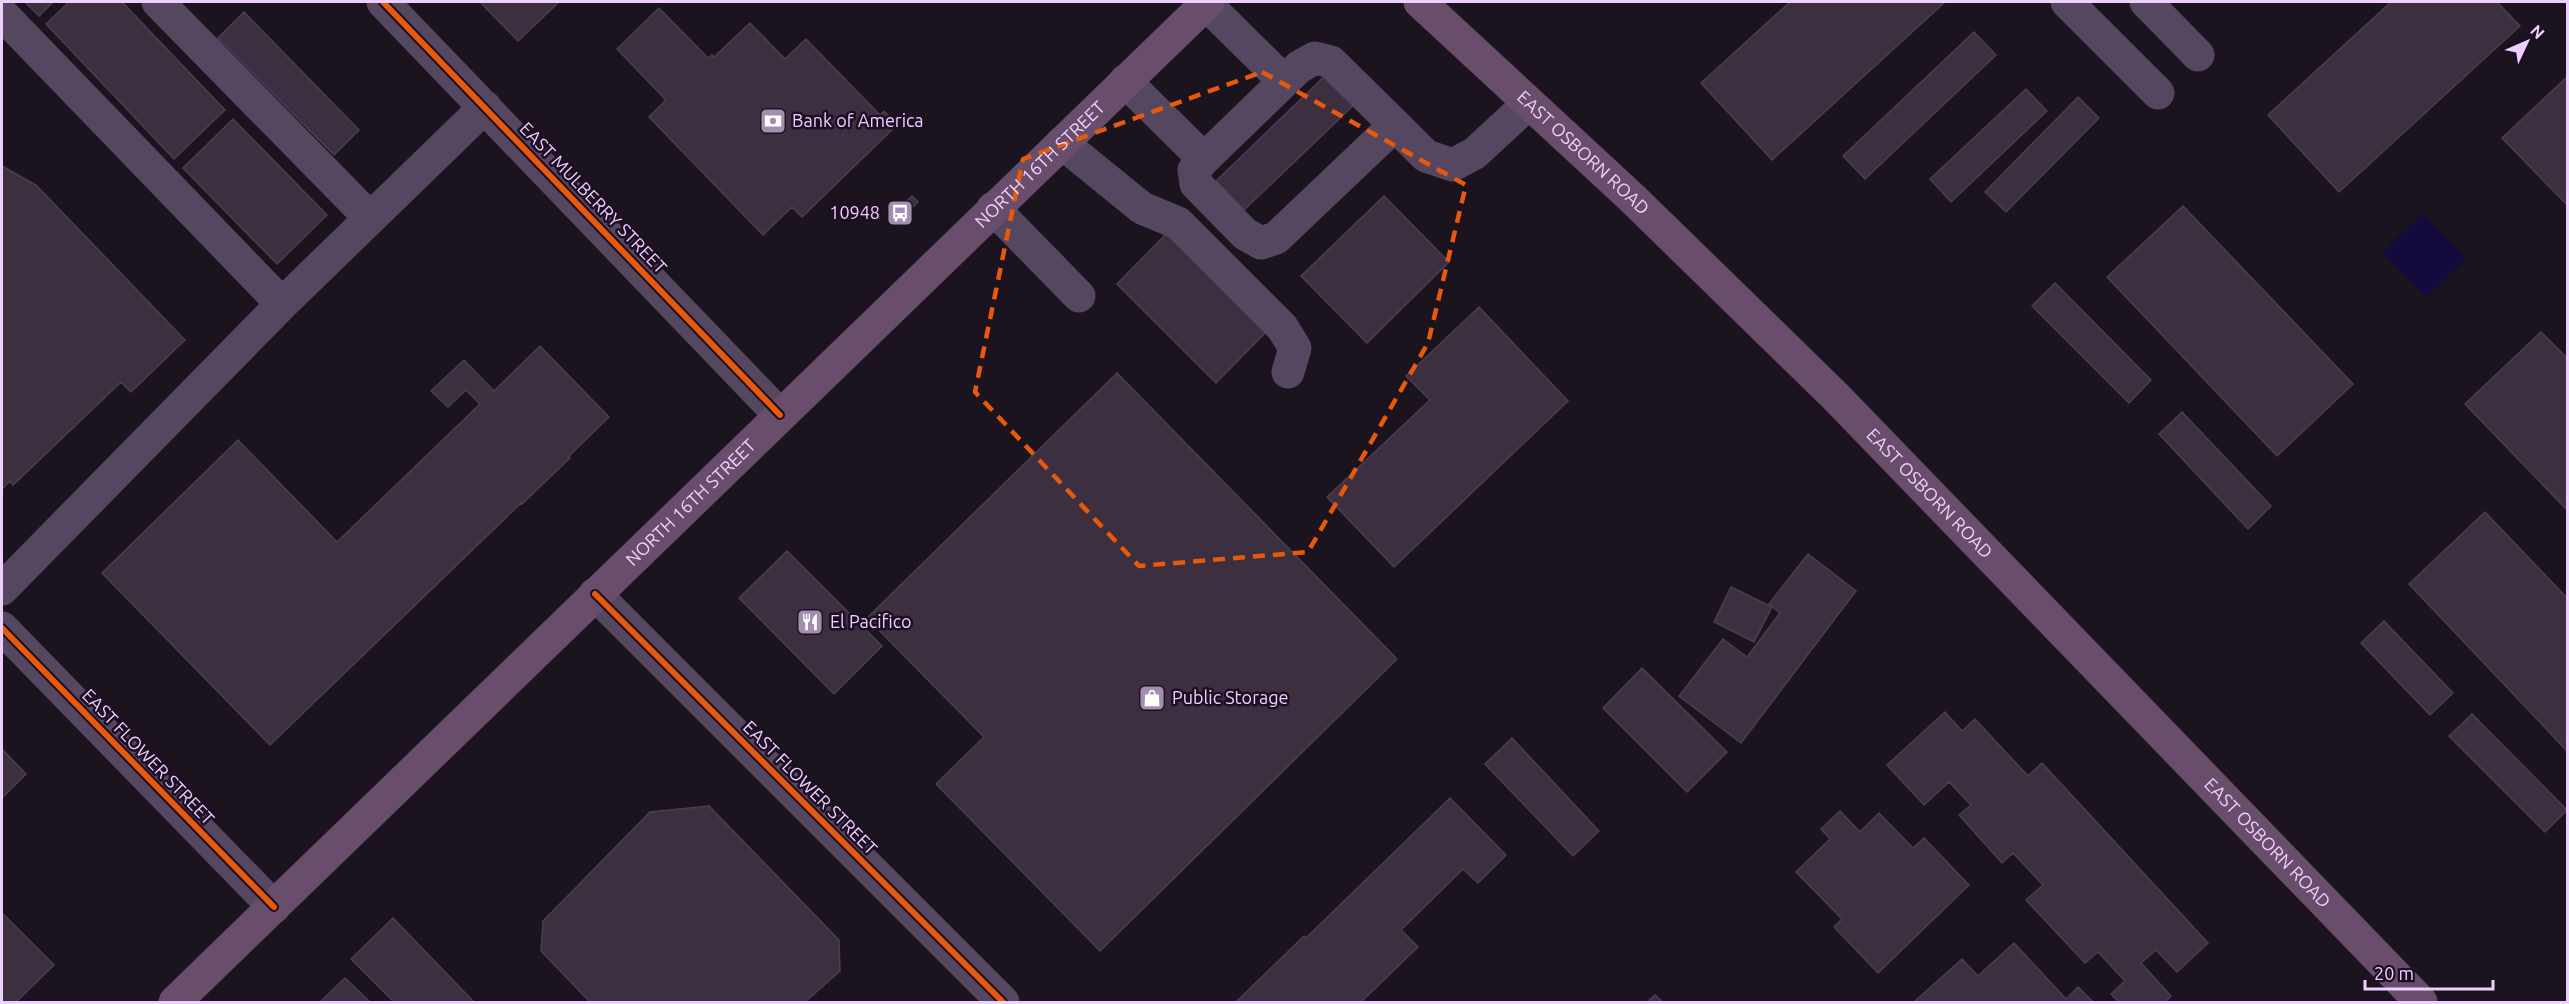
<svg xmlns="http://www.w3.org/2000/svg" width="2569" height="1004" font-family="Ubuntu,sans-serif">
	<style>
		.water { fill: #130a3e }
		.building { fill: #3c3040; stroke: #4c3d52; stroke-width: 1.5 }
		.lines { fill: none; stroke-linecap: round; stroke-linejoin: round }
		.minor { stroke: #55475f; stroke-width: 33 }
		.major { stroke: #684e6b; stroke-width: 33 }
		.cycleway-casing { stroke: #1d0e23; stroke-width: 10 }
		.cycleway { stroke: #e8590c; stroke-width: 6 }
		.marked { fill: none; stroke: #e8590c; stroke-width: 4.5; stroke-dasharray: 12 8; stroke-linejoin: round }
		.labels { text-anchor: middle; stroke-width: 5; stroke-linejoin: round; paint-order: stroke }
		.poi-label { font-size: 18px; fill: #eed0ff; stroke: #1d0e23; text-anchor: start }
		.street-label { font-size: 18px; fill: #eed0ff; stroke: #1d0e23 }
	</style>
	<rect width="100%" height="100%" fill="#1b131e"/>
	<!-- water -->
	<path class="water" d="M2423,213L2466,259L2426,297L2382,253Z"/>
	<!-- building -->
	<path class="building" d="M25,2H53L39,16Z
		M69,2H122L225,110L174,159L46,24Z
		M480,2H559L518,41Z
		M1790,2H1945L1772,160L1701,83Z
		M2391,2H2497L2520,26L2339,192L2268,115Z
		M659,8L708,58L712,55L714,57L750,23L785,59L806,39L880,115L884,111L897,125L802,217L792,207L763,235L649,117L666,100L617,49Z
		M244,12L359,130L334,155L218,38Z
		M1974,32L1996,55L1865,179L1843,156Z
		M1330,71L1358,101L1244,210L1216,181Z
		M2568,76V206L2502,138Z
		M2026,89L2047,111L1951,202L1930,179Z
		M2078,97L2099,118L2006,212L1985,192Z
		M233,119L327,215L277,264L183,168Z
		M2,166L36,185L185,340L131,392L121,382L13,485L10,481L2,489Z
		M912,196L918,202L901,218L895,212Z
		M1384,196L1449,262L1367,343L1301,276Z
		M2183,206L2353,384L2277,456L2107,277Z
		M1169,231L1268,330L1216,383L1117,284Z
		M2055,283L2151,380L2129,403L2032,306Z
		M1479,307L1568,401L1394,567L1327,497L1430,400L1406,376Z
		M2541,332L2568,359V511L2465,404Z
		M540,346L609,417L568,457L570,458L522,504L521,503L270,745L102,573L238,440L337,542L480,404L466,390L448,407L431,391L464,360L494,391Z
		M1117,373L1397,659L1100,951L936,784L984,737L867,618Z
		M2182,412L2271,506L2248,529L2159,434Z
		M2485,512L2568,599V752L2409,584Z
		M787,551L882,646L834,694L739,598Z
		M1808,554L1856,591L1741,743L1679,696L1723,639L1747,657L1780,613L1769,604Z
		M1731,587L1772,607L1754,642L1714,622Z
		M2384,621L2453,693L2430,715L2361,643Z
		M1642,668L1727,752L1687,792L1603,708Z
		M1945,712L1962,731L1975,719L2028,776L2042,763L2208,943L2177,972L2156,950L2141,963L2171,996L2165,1002H2119L2111,994L2125,981L2098,952L2085,963L2026,900L2043,885L2013,853L2002,863L1959,815L1971,805L1949,782L1924,805L1887,765Z
		M2472,714L2567,810L2545,832L2449,736Z
		M1512,738L1599,831L1573,856L1485,764Z
		M2,749L26,774L2,798Z
		M1450,798L1506,855L1478,883L1463,869L1401,930L1418,947L1361,1002H1236L1304,936L1306,938Z
		M709,806L839,940L840,971L805,1002H590L541,951L543,921L650,812Z
		M1840,811L1860,832L1879,813L1913,848L1924,838L1969,885L1878,973L1834,927L1842,919L1796,872L1830,839L1821,829Z
		M2,913L54,965L16,1002H2Z
		M393,918L474,1002H394L351,959Z
		M2014,943L2066,999L2078,987L2093,1002H1914L1962,959L1978,976Z
		M345,978L370,1002H320Z
		M1655,995L1663,1002H1647Z"/>
	<g class="lines">
		<!-- minor -->
		<path class="minor" d="M158,2L370,218
			M383,2L780,415
			M2067,2L2158,93
			M2146,2L2198,55
			M1206,4L1284,81
			M2,14L282,304
			M1125,81L1204,159
			M1395,125L1331,62L1315,58L1299,67L1204,159L1194,170L1196,184L1245,234L1261,243L1276,238L1395,125L1426,156L1453,165L1475,153L1529,103
			M1062,143L1142,208L1178,223L1282,327L1295,348L1288,372
			M993,208L1079,296
			M2,589L282,304L485,107
			M595,594L1003,1002
			M2,628L274,907"/>
		<!-- major -->
		<g class="major">
			<path id="s1" d="M1420,2L1632,198L1836,397L2421,1002"/>
			<path id="s2" d="M175,1002L1208,2"/>
		</g>
		<defs>
			<path id="cycleway" d="M383,2L780,415
				M595,594L1003,1002
				M2,628L274,907"/>
		</defs>
		<!-- cycleway casing -->
		<use href="#cycleway" class="cycleway-casing"/>
		<!-- cycleway -->
		<use href="#cycleway" class="cycleway"/>
	</g>
	<!-- marked area -->
	<path class="marked" d="M1262,72L1466,185L1428,343L1308,552L1139,566L975,392L1023,159Z"/>
	<!-- icons -->
	<defs>
		<symbol id="bank-square" viewBox="-11 -11 22 22"><rect x="-9" y="-9" width="18" height="18" rx="4" fill="#a48eb0" stroke="#1d0e23"/><path d="M-6-4H6V4H-6ZM0-2.3a2.3 2.3 0 1 0 0 4.6a2.3 2.3 0 1 0 0-4.6Z" fill="#fff"/></symbol>
		<symbol id="bus-square" viewBox="-11 -11 22 22"><rect x="-9" y="-9" width="18" height="18" rx="4" fill="#a48eb0" stroke="#1d0e23"/><path d="M-5-6H5V4H4V6H2V4H-2V6H-4V4H-5ZM-3.5-4V0h7V-4ZM-3.5 1.2v1.5H-2V1.2ZM2 1.2v1.5H3.5V1.2Z" fill="#fff"/></symbol>
		<symbol id="restaurant-square" viewBox="-11 -11 22 22"><rect x="-9" y="-9" width="18" height="18" rx="4" fill="#a48eb0" stroke="#1d0e23"/><path d="M-5-6h1v4h1v-4h1v4h1v-4h1v5L-1.5 .5V6h-2V.5L-5-1ZM5-6V6H3V1.5H1.5Q1.5-4 5-6Z" fill="#fff"/></symbol>
		<symbol id="shop-square" viewBox="-11 -11 22 22"><rect x="-9" y="-9" width="18" height="18" rx="4" fill="#a48eb0" stroke="#1d0e23"/><path d="M-5-2.5h2.3a2.7 3.5 0 0 1 5.4 0H5L5.5 6h-11ZM-1.5-2.5h3a1.5 2.3 0 0 0-3 0Z" fill="#fff"/></symbol>
	</defs>
	<g fill-rule="evenodd">
		<use href="#bank-square" x="758" y="106" width="30" height="30"/>
		<use href="#bus-square" x="885" y="198" width="30" height="30"/>
		<use href="#restaurant-square" x="795" y="607" width="30" height="30"/>
		<use href="#shop-square" x="1137" y="683" width="30" height="30"/>
	</g>
	<g class="labels">
		<!-- poi labels -->
		<g class="poi-label">
			<text x="792" y="127">Bank of America</text>
			<text x="880" y="219" text-anchor="end">10948</text>
			<text x="830" y="628">El Pacifico</text>
			<text x="1172" y="704">Public Storage</text>
		</g>
		<!-- street labels -->
		<g class="street-label">
			<text dy="6" stroke="none"><textPath href="#s1" startOffset="222">EAST OSBORN ROAD</textPath></text>
			<text dy="6" stroke="none"><textPath href="#s2" startOffset="1204">NORTH 16TH STREET</textPath></text>
			<text transform="translate(593 198) rotate(46)" y="6">EAST MULBERRY STREET</text>
			<text dy="6" stroke="none"><textPath href="#s1" startOffset="708">EAST OSBORN ROAD</textPath></text>
			<text dy="6" stroke="none"><textPath href="#s2" startOffset="718">NORTH 16TH STREET</textPath></text>
			<text transform="translate(148 757) rotate(46)" y="6">EAST FLOWER STREET</text>
			<text transform="translate(810 788) rotate(45)" y="6">EAST FLOWER STREET</text>
			<text dy="6" stroke="none"><textPath href="#s1" startOffset="1194">EAST OSBORN ROAD</textPath></text>
		</g>
	</g>
	<!-- border -->
	<rect width="2569" height="1004" fill="none" stroke="#eed0ff" stroke-width="6"/>
	<!-- north arrow -->
	<g transform="translate(2527 42) rotate(46)" stroke="#1d0e23" stroke-width="4.5" paint-order="stroke">
	<path d="M0-4.5L10 22L0 15L-10 22Z" fill="#eed0ff"/>
	<text y="-9" font-size="16" font-weight="bold" text-anchor="middle" fill="#eed0ff">N</text>
	</g>
	<!-- scale -->
	<path d="M2365 980v9h128v-9" fill="none" stroke="#eed0ff" stroke-width="3"/>
	<text x="2374" y="980" font-size="18" fill="#eed0ff" stroke="#1d0e23" stroke-width="4.5" paint-order="stroke">20 m</text>
</svg>
